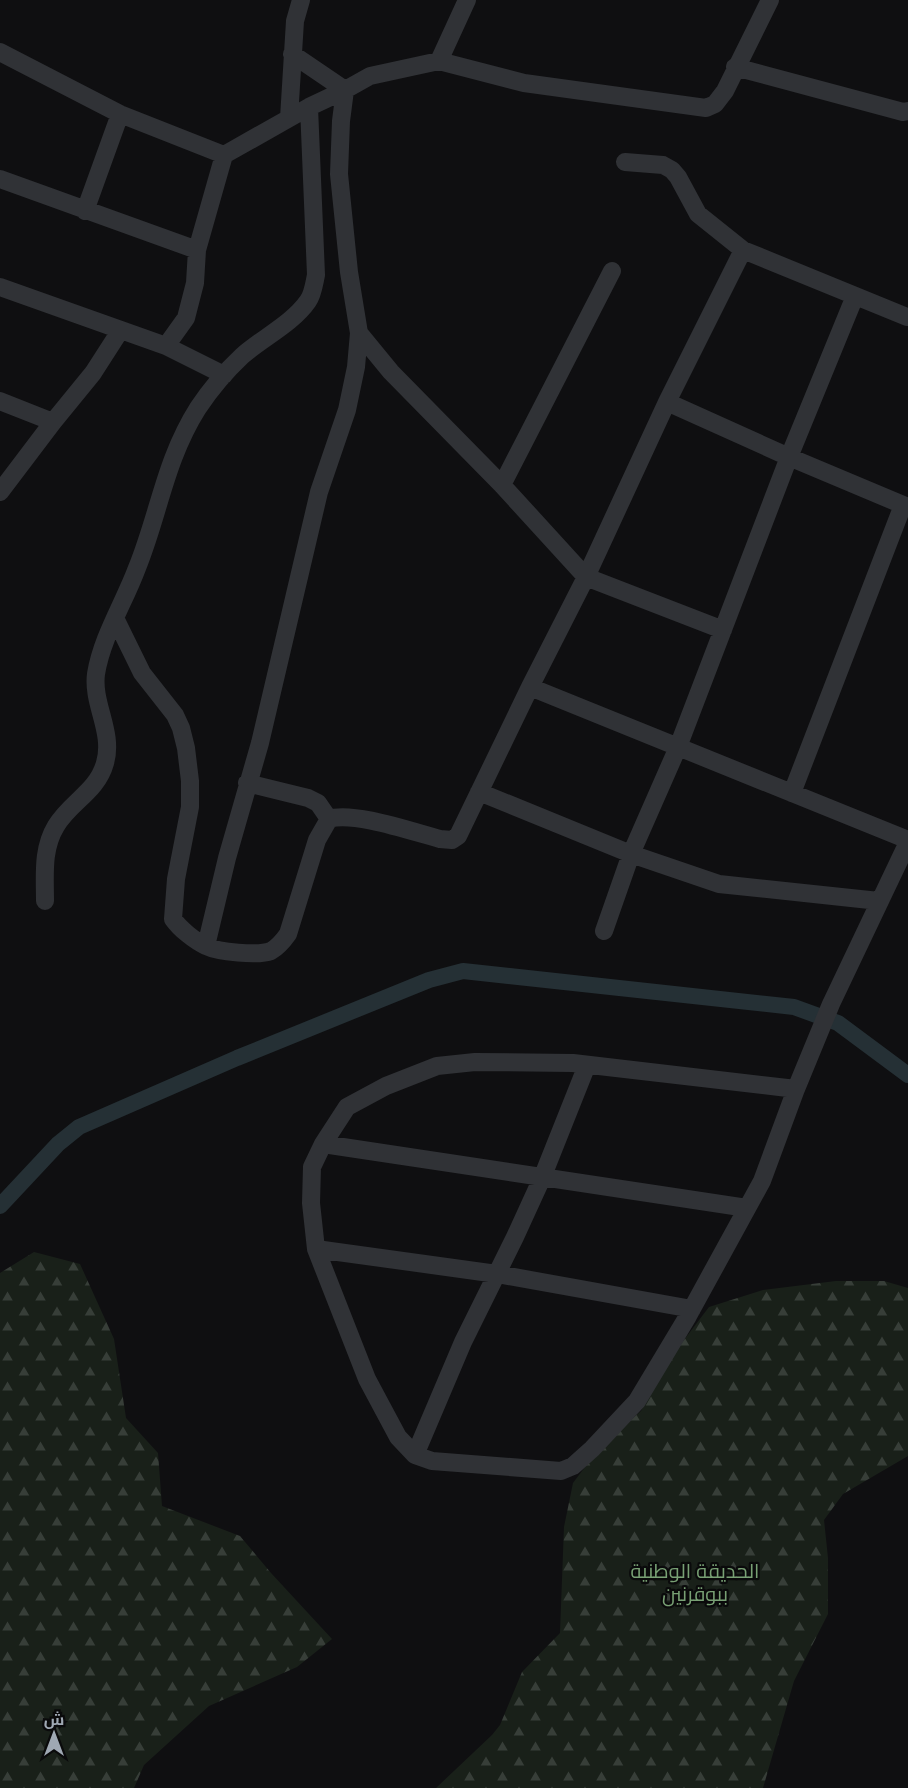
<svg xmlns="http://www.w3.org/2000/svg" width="908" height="1788" font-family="'Golos Text',Cairo,sans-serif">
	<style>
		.forest { fill: url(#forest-firs) }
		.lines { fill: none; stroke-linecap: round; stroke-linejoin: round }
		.canal { stroke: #253035; stroke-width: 16 }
		.street { stroke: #303236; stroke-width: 18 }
		.labels { text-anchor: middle; stroke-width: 4.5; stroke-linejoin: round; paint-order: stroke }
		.park-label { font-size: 20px; fill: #78a074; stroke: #0a0a0b }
	</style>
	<defs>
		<pattern id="forest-firs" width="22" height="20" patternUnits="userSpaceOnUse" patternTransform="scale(1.5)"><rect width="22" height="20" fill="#192019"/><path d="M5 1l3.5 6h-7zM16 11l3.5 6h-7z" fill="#373e38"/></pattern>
	</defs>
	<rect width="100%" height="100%" fill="#0f0f11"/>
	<!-- forest -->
	<path class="forest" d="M34,1252L80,1264L114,1339L126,1418L158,1453L162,1506L240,1536L271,1573L332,1639L297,1667L209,1706L144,1765L134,1788H0V1273Z
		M836,1281H884L908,1288V1456L843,1494L824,1520L828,1558V1614L794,1681L763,1788H436L492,1735L500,1725L522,1672L560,1633L564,1527L573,1483L600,1447L641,1411L668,1361L709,1307L763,1290Z"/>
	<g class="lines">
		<!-- canal -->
		<path class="canal" d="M0,1206L58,1144L79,1127L237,1058L429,980L463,971L794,1007L838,1023L908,1075"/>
		<!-- street -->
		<path class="street" d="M0,52L120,114L224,155
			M439,61L467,0
			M735,67L903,112L908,111
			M289,118L295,21L301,0
			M625,162L663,165L672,170L678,177L698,214L743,250L907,317
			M0,179L197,250
			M85,211L120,114
			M0,287L166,346L186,318L195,283L197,250L224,155L309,107L345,90L292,54
			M166,346L224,375
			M0,401L53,422
			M667,402L789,457L908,507
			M502,485L612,271
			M0,492L53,422L93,373L120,331
			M115,618L142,673L175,715L181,728L186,748L190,781V807L176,879L173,919C180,929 195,941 206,946C218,952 258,956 271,951C278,947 283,941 288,934L317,840L329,819C353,811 413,832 440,839L452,840L458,836L530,687L586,577L667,402L743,250
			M723,630L586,577L502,485L391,372L359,333L349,272L339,174L341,121L345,90L370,76L439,61L524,83L706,108L715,104L725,91L770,0
			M530,687L908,840
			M247,783L308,798L318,803L329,819
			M479,792L631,854L719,884L879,901
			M792,793L903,505
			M45,901C45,875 42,849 56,826C70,802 97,792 105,763C114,732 92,704 96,674C102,637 124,603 137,568C159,514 165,460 198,408C210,390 226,371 242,356C262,338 292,324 308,301C313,294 314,284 316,275L309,107
			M604,931L631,854L678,747L789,457L855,296
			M206,946L227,858L260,743L319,492L347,410L356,367L359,333
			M796,1089L573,1063L475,1062L437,1066L386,1086L347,1107L323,1144L312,1167L311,1203L316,1249L367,1379L398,1437L415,1455L432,1461L561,1471L573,1466L592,1449L637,1401L688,1316L762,1181L796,1089L831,1004L908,842
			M323,1144L747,1208
			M316,1249L497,1274L692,1309
			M415,1455L463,1342L515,1237L542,1178L587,1065"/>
	</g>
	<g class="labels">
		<!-- park labels -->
		<g class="park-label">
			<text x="695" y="1578">الحديقة الوطنية<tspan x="695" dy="23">ببوقرنين</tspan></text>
		</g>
	</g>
	<!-- north arrow -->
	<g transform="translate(54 1734)" stroke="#0a0a0b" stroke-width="4.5" paint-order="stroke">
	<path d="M0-4.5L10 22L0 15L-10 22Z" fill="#9fa8b3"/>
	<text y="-9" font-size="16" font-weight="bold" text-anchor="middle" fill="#9fa8b3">ش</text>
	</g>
</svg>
